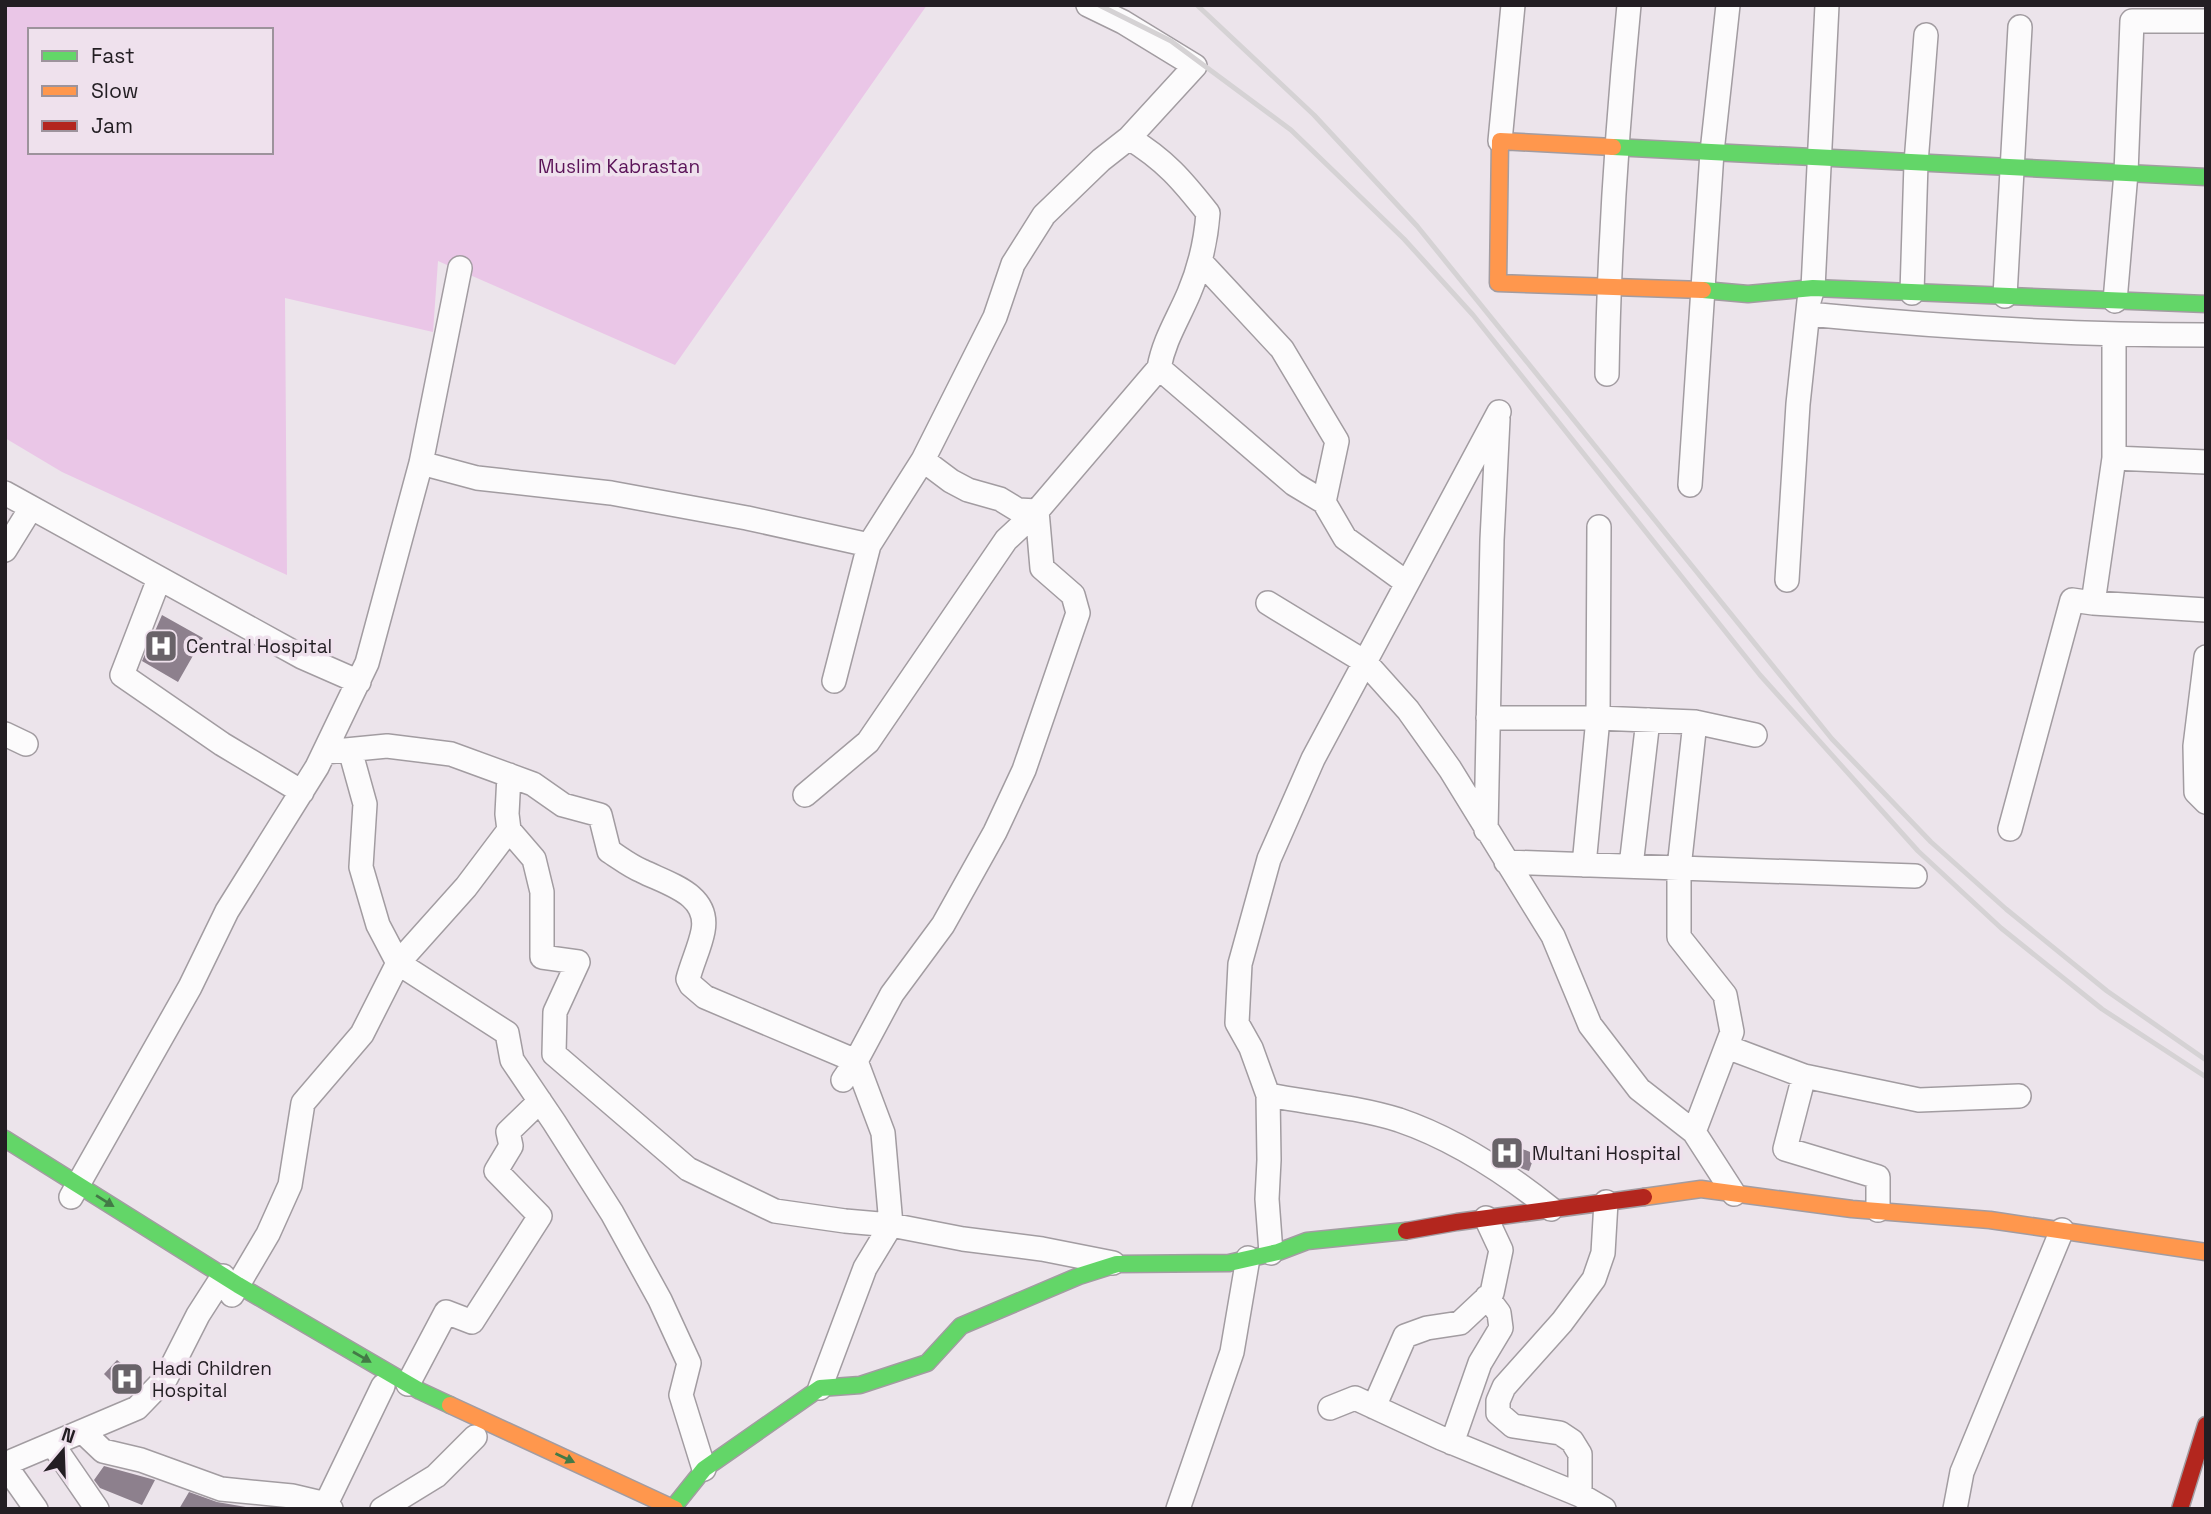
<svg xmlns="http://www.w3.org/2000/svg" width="2211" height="1514" font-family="'Space Grotesk',sans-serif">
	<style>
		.green { fill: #eac6e7; fill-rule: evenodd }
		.building { fill: #8d808d }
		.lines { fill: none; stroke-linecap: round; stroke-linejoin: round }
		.street-casing { stroke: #a29ca1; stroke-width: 26 }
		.fast-casing { stroke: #a29ca1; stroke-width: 19 }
		.slow-casing { stroke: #a29ca1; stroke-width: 19 }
		.jam-casing { stroke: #a29ca1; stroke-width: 19 }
		.street { stroke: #fcfbfc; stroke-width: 23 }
		.fast { stroke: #63d668; stroke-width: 16 }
		.slow { stroke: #ff974d; stroke-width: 16 }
		.jam { stroke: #b3261e; stroke-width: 16 }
		.rail { stroke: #d5d2d4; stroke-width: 5 }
		.oneway { fill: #437a46 }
		.labels { text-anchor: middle; stroke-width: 7; stroke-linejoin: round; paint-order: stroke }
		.park-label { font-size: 19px; fill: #5a1358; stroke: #efe1ed }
		.poi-label { font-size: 19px; fill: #231e23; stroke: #efe1ed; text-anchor: start }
	</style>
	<rect width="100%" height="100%" fill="#ece4eb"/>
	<!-- green -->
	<path class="green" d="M5,5H927L675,365L438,261L433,332L285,298L287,575L62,472L5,438ZM30,30H271V152H30Z"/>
	<!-- building -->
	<path class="building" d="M162,615L203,638L178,682L142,661Z
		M1500,1140L1535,1154L1529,1171L1518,1167L1496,1152Z
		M117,1360L142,1380L125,1395L104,1374Z
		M104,1466L155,1480L142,1505L100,1488L94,1480Z
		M189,1492L217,1502L258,1509H179Z"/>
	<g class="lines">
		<defs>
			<path id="street" d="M1088,5L1123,22L1195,66L1129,138
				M1500,141L1513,5
				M1200,261L1282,349L1337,441L1324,502L1345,538L1407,583
				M1912,293L1916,163L1926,35
				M2005,296L2020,27
				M2115,301L2126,173L2132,21H2206
				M1808,314C1940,327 2073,335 2206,335
				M2114,335V458L2206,462
				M1159,368L1294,484L1324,502
				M1607,374C1609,251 1617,128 1629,5
				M2114,458L2093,603L2206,610
				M421,463L477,478L611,493L747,518L869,545L923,460L995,317L1013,264L1044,215L1101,160L1129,138C1165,160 1182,180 1208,213C1206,240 1200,267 1189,293C1178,319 1164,340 1159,368L1037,511L1018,510L1000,499L968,490L951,481L923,460
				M1690,485L1712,152L1728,5
				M5,493L302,657L359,682
				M5,550L31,508
				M159,579L122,675L222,744L302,792
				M1787,580L1798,404L1809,301L1813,288L1827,5
				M1268,603L1365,662L1408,710L1450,769L1553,936L1590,1025L1639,1089L1694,1132
				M2206,657L2195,746L2196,792L2206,802
				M834,681L869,545
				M1488,718H1598L1695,722L1755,735
				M5,734L26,744
				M325,752L387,746L451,754L533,784L563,805L600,815L609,851C620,858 630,866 642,871C668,884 710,894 703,931C700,947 692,963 688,979L691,985L705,997L856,1061L883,1133L891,1225L865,1268L820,1388
				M509,775L507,814L509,830L466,887L398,963L507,1033L512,1060L554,1122L612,1213L660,1300L689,1363L681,1395L704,1469
				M805,795L868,742L1006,540L1037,511
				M2010,829L2072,600L2093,603
				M509,830L534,859L542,892V957L578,962L555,1012L554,1054L688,1169L775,1211L845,1221L891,1225L963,1239L1042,1249L1113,1263
				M1486,830L1492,540L1498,419
				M1506,862L1679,868L1695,722
				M1584,865L1598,718L1599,527
				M1631,866L1648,720
				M1727,1047L1804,1076L1919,1100L2019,1096
				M1804,1076L1785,1149L1878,1177V1210
				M843,1080L856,1061L892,994L943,925L995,832L1024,770L1078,613L1073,595L1042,568L1037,511
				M1268,1095C1311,1103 1357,1107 1399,1120C1455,1139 1505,1172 1551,1209
				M1734,1194L1694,1132L1732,1032L1725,995L1679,937V868L1915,876
				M71,1197L190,987L227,911L317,767L367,663L421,463L460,268
				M1271,1253L1267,1199L1269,1160L1268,1095L1251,1048L1237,1023L1240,964L1269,859L1313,759L1499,412
				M232,1295L268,1234L290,1185L303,1103L362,1034L398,963L378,925L361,867L365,804L350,750
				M408,1384L446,1312L472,1322L540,1216L496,1171L511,1146L508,1132L540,1101
				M1374,1407L1405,1336L1427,1328L1460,1323L1492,1293L1501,1250L1486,1218
				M1330,1408L1355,1398L1441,1438L1580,1495L1604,1509
				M83,1432L103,1451L141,1460L221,1489L292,1496L326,1504L331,1509
				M1452,1443L1480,1363L1501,1328L1499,1313L1487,1297
				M53,1445L97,1509
				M5,1464L137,1408L166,1378L198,1315L223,1276
				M5,1465L36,1509
				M1580,1495V1454L1572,1441L1560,1433L1513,1426L1498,1413V1401L1504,1387L1562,1322L1594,1279L1603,1253L1606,1202
				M326,1504L383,1386
				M382,1509L436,1476L475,1437
				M1178,1509L1232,1352L1248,1258
				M1955,1509L1962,1472L2062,1230"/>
			<path id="fast" d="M1613,147L2206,177
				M1703,290L1748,294L1813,288L2206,304
				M5,1139L238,1285L420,1391L450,1405
				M672,1509L704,1469L820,1388L860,1385L927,1363L961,1326L1079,1276L1117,1264L1229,1263L1278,1252L1307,1241L1406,1231"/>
			<path id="slow" d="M1613,147L1500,141L1498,283L1703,290
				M1644,1197L1701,1189L1852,1209L1990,1220L2206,1252
				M450,1405L675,1509"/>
			<path id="jam" d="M1406,1231L1457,1222L1644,1197
				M2180,1509L2206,1425"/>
		</defs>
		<!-- street casing -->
		<use href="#street" class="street-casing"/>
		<!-- fast casing -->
		<use href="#fast" class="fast-casing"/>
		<!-- slow casing -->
		<use href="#slow" class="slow-casing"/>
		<!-- jam casing -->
		<use href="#jam" class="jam-casing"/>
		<!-- street -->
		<use href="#street" class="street"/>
		<!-- fast -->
		<use href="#fast" class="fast"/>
		<!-- slow -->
		<use href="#slow" class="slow"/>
		<!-- jam -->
		<use href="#jam" class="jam"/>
		<!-- rail -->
		<path class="rail" d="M1099,5L1171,41L1291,130L1404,239L1473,315L1760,675L1918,851L2001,928L2102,1009L2206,1077
			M1197,5L1314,115L1417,226L1832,739L1931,842L2006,909L2107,991L2206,1060"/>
	</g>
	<!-- one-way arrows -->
	<defs><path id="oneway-solid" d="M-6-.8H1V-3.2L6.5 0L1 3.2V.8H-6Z" transform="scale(1.75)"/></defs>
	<g class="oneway">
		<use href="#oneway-solid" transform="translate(105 1201) rotate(32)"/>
		<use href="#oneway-solid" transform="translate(362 1357) rotate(30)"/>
		<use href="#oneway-solid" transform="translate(565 1458) rotate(25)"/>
	</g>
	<!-- icons -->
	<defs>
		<symbol id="hospital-square" viewBox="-11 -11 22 22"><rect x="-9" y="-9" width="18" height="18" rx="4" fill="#696369" stroke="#efe1ed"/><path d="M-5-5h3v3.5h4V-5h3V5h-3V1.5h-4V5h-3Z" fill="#fff"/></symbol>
	</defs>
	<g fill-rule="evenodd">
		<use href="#hospital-square" x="142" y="627" width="38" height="38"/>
		<use href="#hospital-square" x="1488" y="1134" width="38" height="38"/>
		<use href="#hospital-square" x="108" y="1360" width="38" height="38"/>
	</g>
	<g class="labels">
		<!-- park labels -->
		<g class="park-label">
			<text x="619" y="173">Muslim Kabrastan</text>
		</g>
		<!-- poi labels -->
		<g class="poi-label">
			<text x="186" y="653">Central Hospital</text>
			<text x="1532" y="1160">Multani Hospital</text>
			<text x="152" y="1375">Hadi Children<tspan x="152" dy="22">Hospital</tspan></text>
		</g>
	</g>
	<!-- border -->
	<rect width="2211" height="1514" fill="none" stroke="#231e23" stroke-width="14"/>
	<!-- legend -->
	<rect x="28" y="28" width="245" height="126" fill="#efe1ed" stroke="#9d939c" stroke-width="2"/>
	<rect x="42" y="51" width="35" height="10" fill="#63d668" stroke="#9d939c" stroke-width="2"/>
	<text x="91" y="63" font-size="21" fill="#231e23">Fast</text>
	<rect x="42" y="86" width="35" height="10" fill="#ff974d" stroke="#9d939c" stroke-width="2"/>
	<text x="91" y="98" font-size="21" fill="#231e23">Slow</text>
	<rect x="42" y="121" width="35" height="10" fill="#b3261e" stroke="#9d939c" stroke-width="2"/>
	<text x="91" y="133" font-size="21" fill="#231e23">Jam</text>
	<!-- north arrow -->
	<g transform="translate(63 1451) rotate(19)" stroke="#efe1ed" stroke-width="5" paint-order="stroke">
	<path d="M0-5L12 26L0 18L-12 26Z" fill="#231e23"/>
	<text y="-10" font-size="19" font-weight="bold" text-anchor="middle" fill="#231e23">N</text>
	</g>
</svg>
